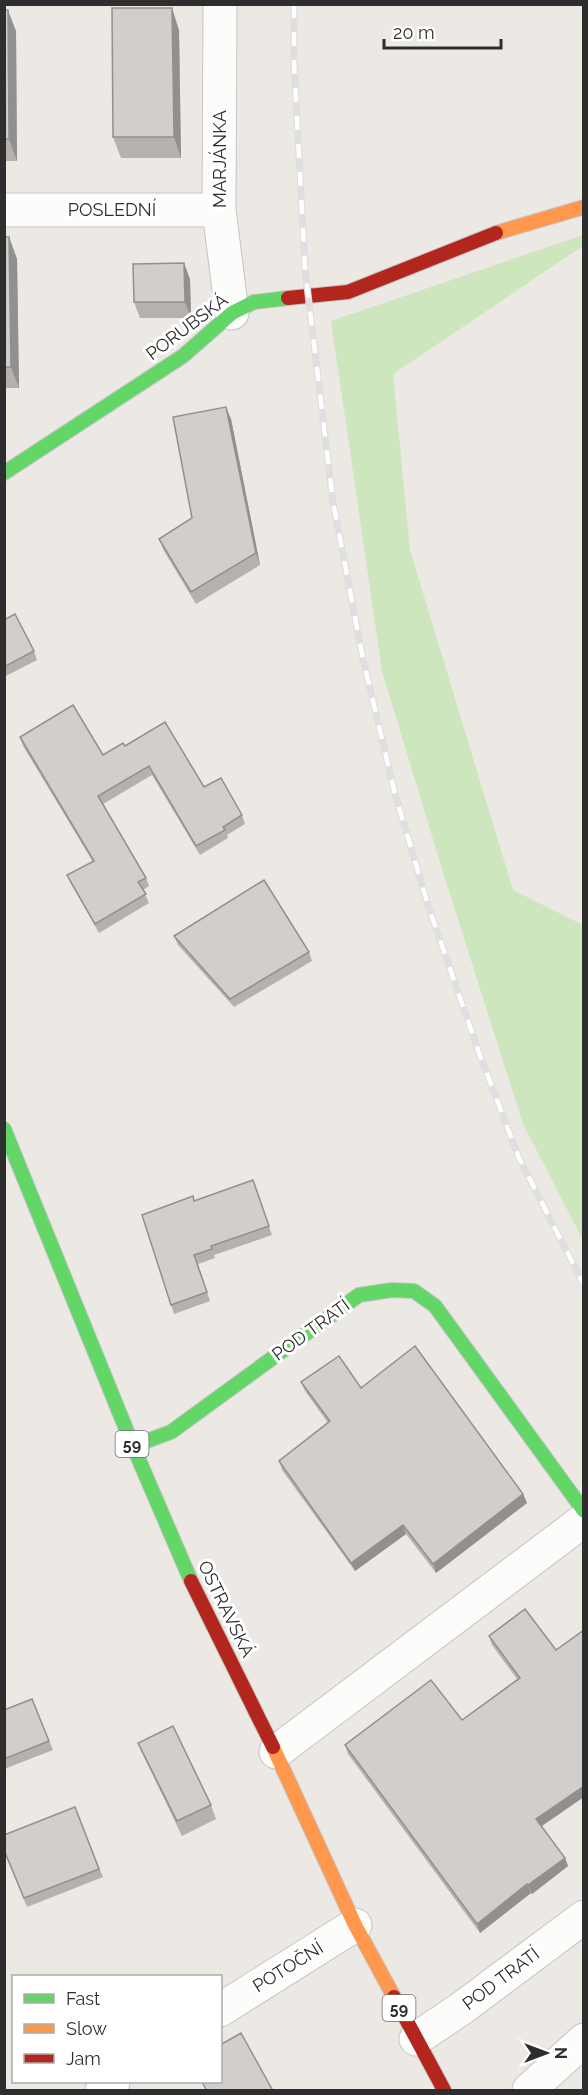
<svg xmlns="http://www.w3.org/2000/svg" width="588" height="2095" font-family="Raleway,sans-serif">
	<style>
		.green { fill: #cee6be }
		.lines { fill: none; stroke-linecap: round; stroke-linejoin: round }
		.street-casing { stroke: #c5c4c5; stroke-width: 35 }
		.fast-casing { stroke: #c5c4c5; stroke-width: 16 }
		.slow-casing { stroke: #c5c4c5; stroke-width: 16 }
		.jam-casing { stroke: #c5c4c5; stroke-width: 16 }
		.street { stroke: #fcfcfb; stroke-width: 33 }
		.fast { stroke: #63d668; stroke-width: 14 }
		.slow { stroke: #ff974d; stroke-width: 14 }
		.jam { stroke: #b3261e; stroke-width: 14 }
		.rail-casing { stroke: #dfdfe1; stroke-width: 7 }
		.rail { stroke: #fff; stroke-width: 4.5; stroke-dasharray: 14; stroke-linecap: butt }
		.wall { fill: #b4b1af }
		.shaded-wall { fill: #92908e }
		.building { fill: #d1cecb; stroke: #92908e; stroke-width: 1.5 }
		.labels { text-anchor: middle; stroke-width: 6; stroke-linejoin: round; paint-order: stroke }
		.shield { fill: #fff; stroke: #6d6d6d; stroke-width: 1.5 }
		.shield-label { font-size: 16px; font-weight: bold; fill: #2e2e2e }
		.street-label { font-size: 18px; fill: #2e2e2e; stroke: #fff }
	</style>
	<rect width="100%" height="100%" fill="#ece8e4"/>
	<!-- green -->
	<path class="green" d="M583,235V246L393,374L410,550L513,890L583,925V1240L523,1124L442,869L382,671L331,321Z"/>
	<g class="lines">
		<defs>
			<path id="street" d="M220,4L219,210L232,313
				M4,210H219
				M276,1752L584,1520
				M220,2010L355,1925
				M416,2039L462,2008L584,1917
				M102,2090L113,2082
				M529,2090L584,2040"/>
			<path id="fast" d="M4,473L183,356L232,313L254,302L288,298
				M4,1129L133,1446L191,1581
				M133,1446L171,1432L359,1295L392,1290L414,1291L435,1306L584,1511"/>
			<path id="slow" d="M496,233L584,207
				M273,1747L355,1925L394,1997"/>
			<path id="jam" d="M288,298L348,292L496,233
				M191,1581L273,1747
				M394,1997L444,2090"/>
		</defs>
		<!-- street casing -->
		<use href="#street" class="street-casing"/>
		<!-- fast casing -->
		<use href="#fast" class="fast-casing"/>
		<!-- slow casing -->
		<use href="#slow" class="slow-casing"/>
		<!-- jam casing -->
		<use href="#jam" class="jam-casing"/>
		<!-- street -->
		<use href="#street" class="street"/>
		<!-- fast -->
		<use href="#fast" class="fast"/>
		<!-- slow -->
		<use href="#slow" class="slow"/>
		<!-- jam -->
		<use href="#jam" class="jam"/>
		<defs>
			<path id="rail" d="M294,4V62L305,269L333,502L363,659L395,794L429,908L478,1050L519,1158L584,1285"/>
		</defs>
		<!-- rail casing -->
		<use href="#rail" class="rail-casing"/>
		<!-- rail -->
		<use href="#rail" class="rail"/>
	</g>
	<!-- wall -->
	<path class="wall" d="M4,10L16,31L17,161H4Z
		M179,30L181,158H121L113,137Z
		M4,237H9L17,259L19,388H4Z
		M190,279L191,318H140L134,302Z
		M231,419L260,565L196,604L164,551L159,539L192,518Z
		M4,620L34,651L37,660L4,677Z
		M20,737L103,755L125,746L204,787L242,815L245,824L227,835L228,838L200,855L152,775L103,804L146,878L149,886L143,890L149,903L99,933L71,884L67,875L93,862L23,746Z
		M174,936L309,952L312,961L234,1007L178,945Z
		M253,1180L272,1235L214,1255L215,1258L198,1264L210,1301L174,1314L142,1215L194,1201Z
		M301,1382L361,1388L523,1494L527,1503L436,1573L406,1534L355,1571L282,1470L279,1461L328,1423L305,1391Z
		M525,1609L542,1826L565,1858L568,1866L532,1894L531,1893L480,1933L348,1754L345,1745L462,1720L517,1679L492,1645L489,1636Z
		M32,1699L53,1750L4,1769V1710Z
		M138,1743L211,1805L216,1819L182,1836L144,1757Z
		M75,1807L103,1877L27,1907L4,1851Z"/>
	<!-- shaded-wall -->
	<path class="shaded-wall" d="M172,8L179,30L181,158L174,137Z
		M8,10L16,31L17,161L9,139Z
		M9,237L17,259L19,388L11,367Z
		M184,263L190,279L191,318L185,302Z
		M226,407L231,419L260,565L256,553Z
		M523,1494L527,1503L436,1573L433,1564Z
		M403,1525L406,1534L355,1571L351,1563Z
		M584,1786V1797L539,1828L536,1819Z
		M565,1858L568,1866L532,1894L528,1885Z
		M527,1884L531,1893L480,1933L477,1924Z"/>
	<!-- building -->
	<path class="building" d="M112,8H172L174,137H113Z
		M4,10H8L9,139H4Z
		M4,237H9L11,367H4Z
		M184,263L185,302H134L133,264Z
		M226,407L256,553L191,592L159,539L192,518L173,417Z
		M15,614L34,651L4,667V620Z
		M73,705L103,755L123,743L125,746L165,722L204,787L221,778L242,815L223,827L225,830L196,846L149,766L98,796L146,878L138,882L146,894L95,924L67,875L94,861L20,737Z
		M264,880L309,952L230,999L174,936Z
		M253,1180L269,1226L211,1246L212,1249L194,1255L207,1292L171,1305L142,1215L193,1196L194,1201Z
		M415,1346L523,1494L433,1564L403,1525L351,1563L279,1461L330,1421L301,1382L339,1356L361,1388Z
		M525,1609L556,1650L584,1630V1786L536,1819L565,1858L528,1885L527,1884L477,1924L345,1745L431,1680L462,1720L520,1678L489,1636Z
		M32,1699L49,1741L4,1759V1710Z
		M173,1726L211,1805L177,1821L138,1743Z
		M75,1807L99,1869L24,1898L4,1850V1835Z
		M241,2033L273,2091H207L202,2082H220V2045Z"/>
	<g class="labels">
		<!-- shield labels -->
		<g class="shield">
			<rect x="115.5" y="1431" width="33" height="26" rx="4.5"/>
			<rect x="382.5" y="1995" width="33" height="26" rx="4.5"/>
		</g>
		<g class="shield-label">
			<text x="132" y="1450">59</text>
			<text x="399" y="2014">59</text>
		</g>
		<!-- street labels -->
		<g class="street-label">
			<text transform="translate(220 159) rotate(-90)" y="6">MARJÁNKA</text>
			<text x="112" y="216">POSLEDNÍ</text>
			<text transform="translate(187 327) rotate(-37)" y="6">PORUBSKÁ</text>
			<text transform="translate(311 1330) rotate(-36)" y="6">POD TRATÍ</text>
			<text transform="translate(226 1609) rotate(64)" y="6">OSTRAVSKÁ</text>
			<text transform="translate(288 1967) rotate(-32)" y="6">POTOČNÍ</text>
			<text transform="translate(501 1979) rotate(-37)" y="6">POD TRATÍ</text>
		</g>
	</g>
	<!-- border -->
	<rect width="588" height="2095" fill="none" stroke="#2e2e2e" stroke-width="12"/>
	<!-- legend -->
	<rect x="12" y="1975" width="210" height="108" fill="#ffffff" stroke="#ababab" stroke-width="1.5"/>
	<rect x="24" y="1994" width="30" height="9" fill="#63d668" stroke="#ababab" stroke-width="1.5"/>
	<text x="66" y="2005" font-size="18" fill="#2e2e2e">Fast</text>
	<rect x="24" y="2024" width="30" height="9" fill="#ff974d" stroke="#ababab" stroke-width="1.5"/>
	<text x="66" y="2035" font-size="18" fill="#2e2e2e">Slow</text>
	<rect x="24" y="2054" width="30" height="9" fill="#b3261e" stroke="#ababab" stroke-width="1.5"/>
	<text x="66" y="2065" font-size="18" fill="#2e2e2e">Jam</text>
	<!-- north arrow -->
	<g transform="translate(546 2053) rotate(90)" stroke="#ffffff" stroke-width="4.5" paint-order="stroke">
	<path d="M0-4.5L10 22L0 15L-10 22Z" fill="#2e2e2e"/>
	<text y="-9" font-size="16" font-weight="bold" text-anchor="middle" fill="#2e2e2e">N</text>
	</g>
	<!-- scale -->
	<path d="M384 39v9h117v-9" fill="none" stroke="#2e2e2e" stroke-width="3"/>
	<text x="393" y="39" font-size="18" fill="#2e2e2e" stroke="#ffffff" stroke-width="4.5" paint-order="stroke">20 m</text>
</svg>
